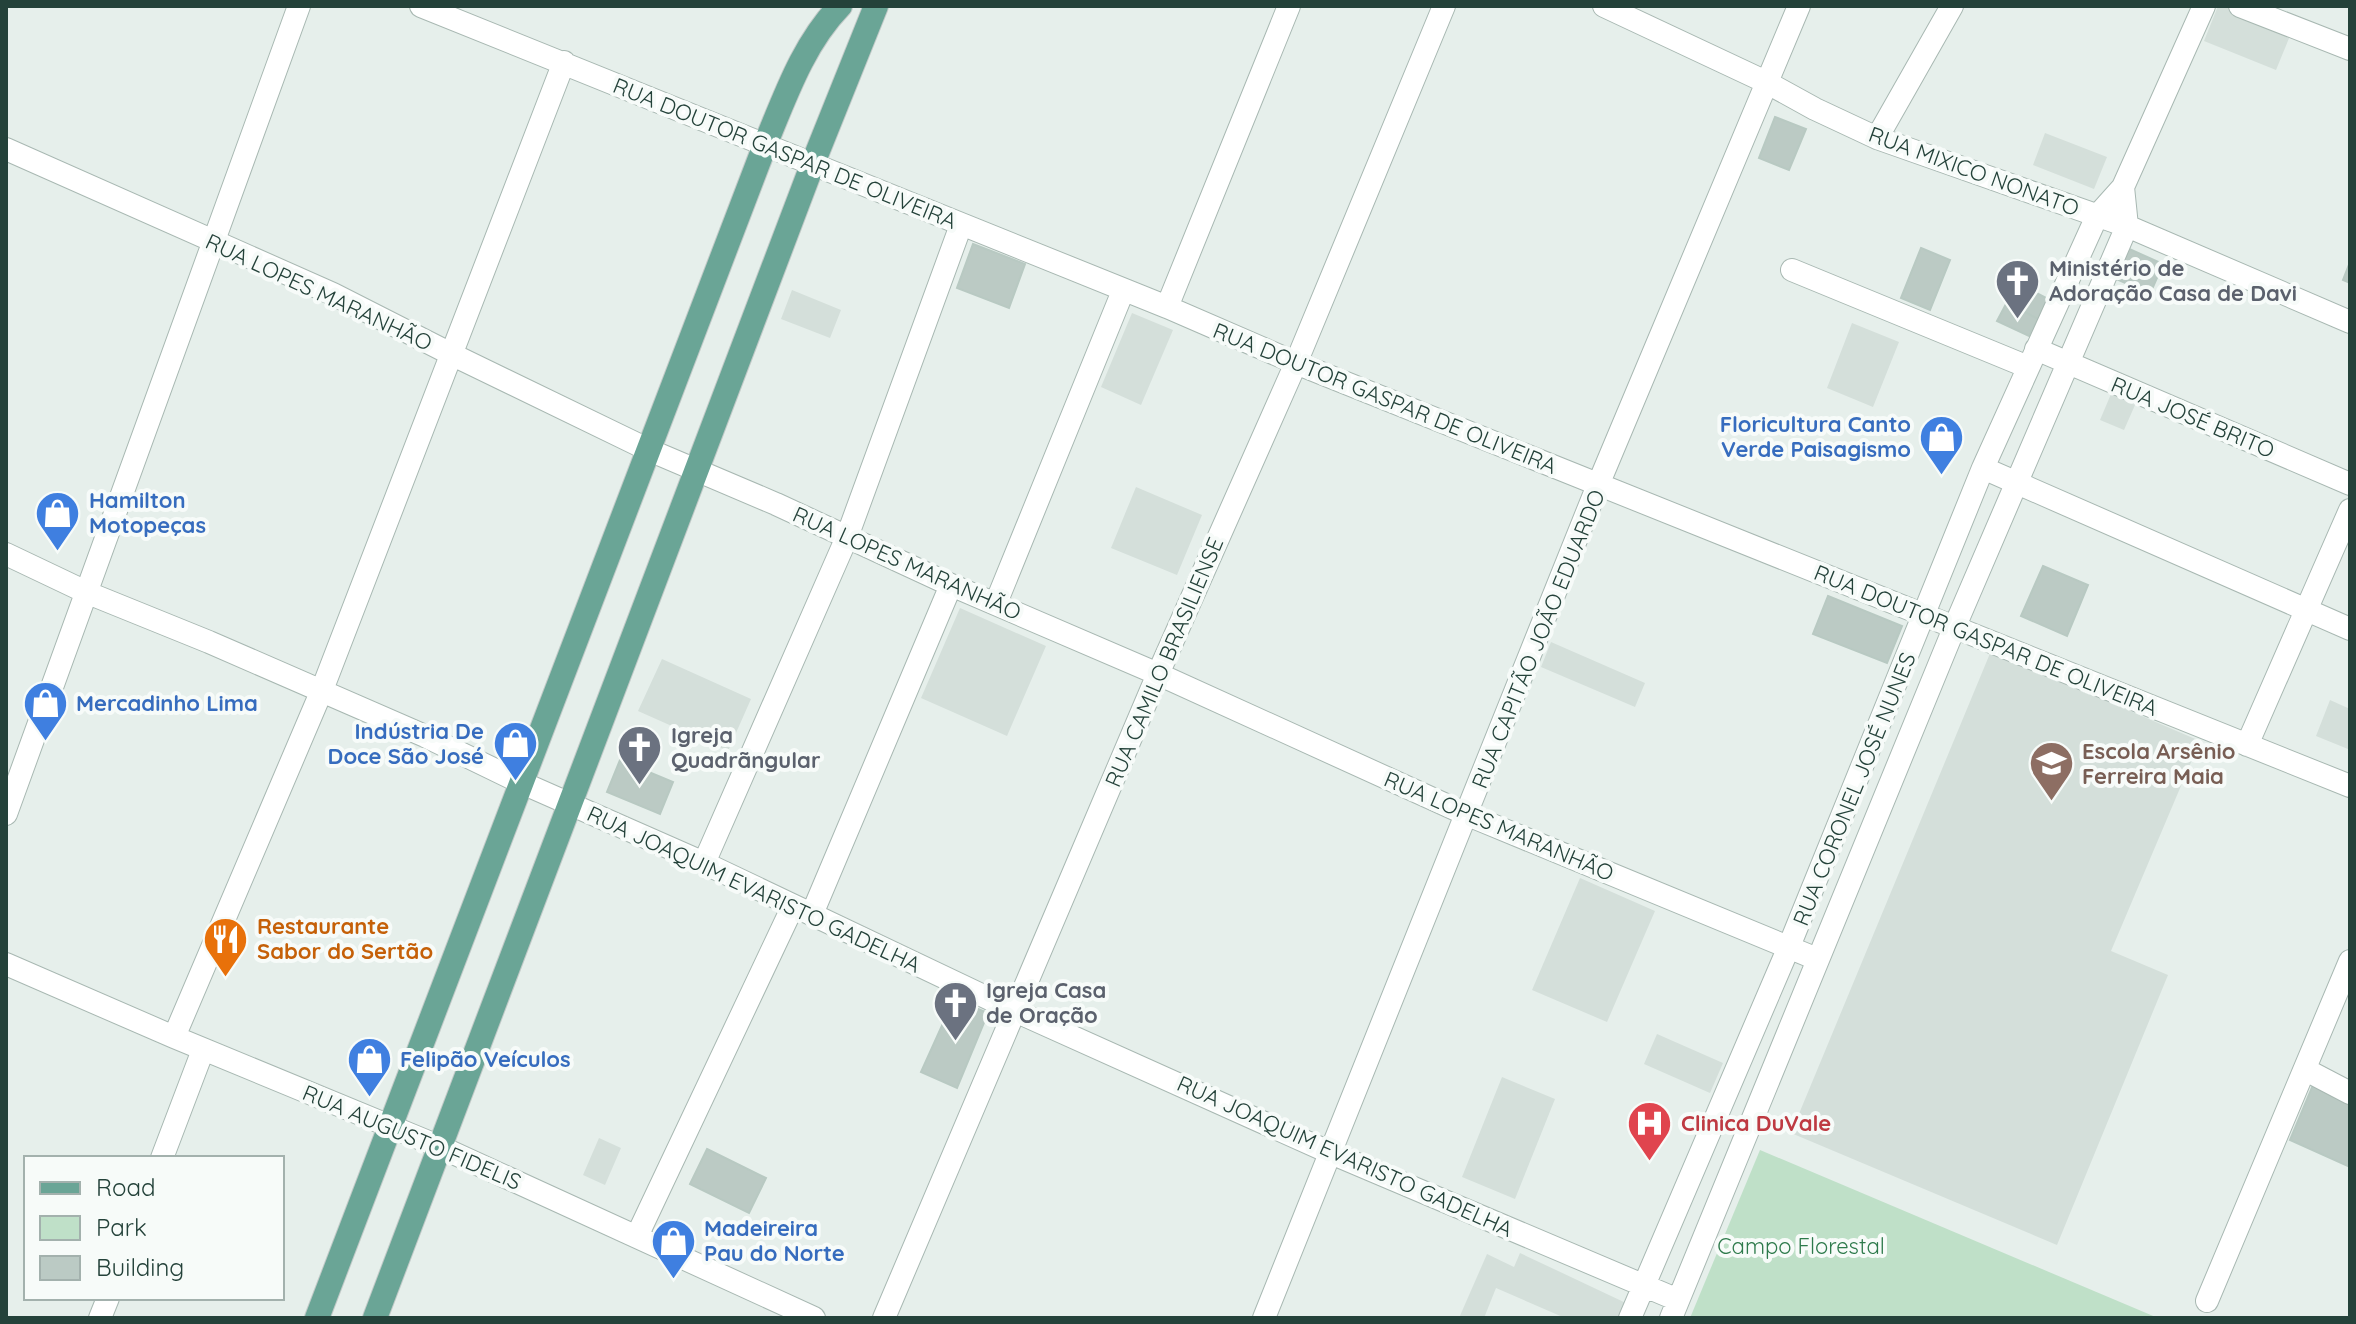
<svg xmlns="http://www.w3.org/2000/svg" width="2356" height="1324" font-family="Quicksand,sans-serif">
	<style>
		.built { fill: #d4dfda }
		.green { fill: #bfe0c8 }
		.building { fill: #bbcac4; stroke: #b8c9c2; stroke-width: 2 }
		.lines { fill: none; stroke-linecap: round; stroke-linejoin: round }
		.minor-casing { stroke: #a8b8b2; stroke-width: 24 }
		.major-casing { stroke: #c2cac8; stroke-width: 26 }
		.minor { stroke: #fff; stroke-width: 22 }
		.major { stroke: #6aa596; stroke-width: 24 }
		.labels { text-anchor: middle; stroke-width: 8; stroke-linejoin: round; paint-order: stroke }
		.street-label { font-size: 22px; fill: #24423a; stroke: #f7fbf9 }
		.worship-label { font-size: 22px; font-weight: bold; fill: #5b616d; stroke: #f7fbf9; text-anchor: start }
		.shop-label { font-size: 22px; font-weight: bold; fill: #366cbe; stroke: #f7fbf9; text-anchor: start }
		.education-label { font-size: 22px; font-weight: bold; fill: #785e54; stroke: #f7fbf9; text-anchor: start }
		.food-label { font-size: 22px; font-weight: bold; fill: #c56008; stroke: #f7fbf9; text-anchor: start }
		.health-label { font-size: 22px; font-weight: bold; fill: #be3a42; stroke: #f7fbf9; text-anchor: start }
		.park-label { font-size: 22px; fill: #2d7a4b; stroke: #f7fbf9 }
	</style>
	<rect width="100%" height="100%" fill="#e6efeb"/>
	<!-- built -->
	<path class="built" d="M2218,6H2246L2294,26L2276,70L2204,41Z
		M2045,133L2107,157L2094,189L2033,165Z
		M792,290L841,310L830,338L781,319Z
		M1132,313L1173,330L1141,405L1101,387Z
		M1852,323L1899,342L1873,407L1827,388Z
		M2111,394L2135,405L2124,430L2100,420Z
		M1136,487L1202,515L1177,575L1111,548Z
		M960,608L1046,646L1007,736L921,698Z
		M1551,642L1645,683L1635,707L1541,667Z
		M1991,651L2200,741L2111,951L2168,975L2057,1245L1791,1133Z
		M662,659L751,699L728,751L638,711Z
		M2330,700L2350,709V744L2348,749L2316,736Z
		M1580,878L1655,911L1607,1022L1532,990Z
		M1657,1034L1723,1063L1710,1093L1644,1064Z
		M1502,1077L1555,1099L1515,1199L1462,1177Z
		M599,1138L621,1148L605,1185L583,1175Z
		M1520,1253L1628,1304L1622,1318H1565L1496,1288L1484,1318H1459L1487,1254L1514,1267Z"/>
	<!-- green -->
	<path class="green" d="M1760,1150L2158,1318H1690Z"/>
	<!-- building -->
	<path class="building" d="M1775,117L1806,129L1789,170L1759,158Z
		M973,244L1025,264L1009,308L957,288Z
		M1921,248L1950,260L1930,310L1901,298Z
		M2127,248L2163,264L2150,294L2114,278Z
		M2350,262V283L2343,280Z
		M2017,283L2048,299L2038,319L2007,302Z
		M2007,302L2038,319L2029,336L1997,321Z
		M2043,566L2088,585L2067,636L2021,616Z
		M1828,596L1902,626L1887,663L1813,634Z
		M620,760L673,782L660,814L607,792Z
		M954,999L988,1013L957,1088L921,1072Z
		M2313,1085L2350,1101V1167L2290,1140Z
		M707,1149L766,1178L749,1213L690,1184Z"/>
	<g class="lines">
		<defs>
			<path id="minor" d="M421,6L1167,307L1296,363L2350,786
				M1604,6L1766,82L1815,109L1877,138L2127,226L2350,322
				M2240,6L2350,49
				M1877,138L1952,6
				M6,149L333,294L451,354L649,450L776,504L951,585L1158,674L1468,815L1817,959
				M1792,270L2028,367
				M1167,307L1289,6
				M2036,349L2350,484
				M1983,468L2350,629
				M6,554L88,593L209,642L425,736L520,782L704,863L1015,1011L1331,1153L1678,1300
				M996,603L1123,291
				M2247,745L2350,510
				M6,814L299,6
				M704,863L847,537L961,225
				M812,914L951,585
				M6,964L174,1037L438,1146L814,1318
				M174,1037L322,690L564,62
				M2306,1070L2350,1093
				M162,1158L203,1050
				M637,1236L793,906
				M2207,1301L2350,961
				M100,1318L108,1298
				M884,1318L1158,674L1296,363L1444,6
				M1264,1318L1598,485L1799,6
				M1630,1318L1788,949L1983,468L2097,216L2123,187L2204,6
				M1671,1318L1955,626L2127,226L2123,187"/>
			<path id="major" d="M317,1318L765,145C785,97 803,44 840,6
				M375,1318L813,163L876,6"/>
		</defs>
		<!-- minor casing -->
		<use href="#minor" class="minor-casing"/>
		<!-- major casing -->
		<use href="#major" class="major-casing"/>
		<!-- minor -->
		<use href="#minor" class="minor"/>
		<!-- major -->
		<use href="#major" class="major"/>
	</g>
	<!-- icons -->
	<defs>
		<symbol id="church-pin" viewBox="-11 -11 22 30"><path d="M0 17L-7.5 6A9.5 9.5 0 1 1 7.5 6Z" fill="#6b7280" stroke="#f7fbf9"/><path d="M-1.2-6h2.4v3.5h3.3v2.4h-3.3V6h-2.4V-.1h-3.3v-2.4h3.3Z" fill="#fff"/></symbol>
		<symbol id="shop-pin" viewBox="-11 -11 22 30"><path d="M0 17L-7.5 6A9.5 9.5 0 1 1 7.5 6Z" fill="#3f7fe0" stroke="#f7fbf9"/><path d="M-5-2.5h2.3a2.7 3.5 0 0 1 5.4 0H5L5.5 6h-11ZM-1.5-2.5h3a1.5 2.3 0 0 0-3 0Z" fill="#fff"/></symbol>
		<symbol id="school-pin" viewBox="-11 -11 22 30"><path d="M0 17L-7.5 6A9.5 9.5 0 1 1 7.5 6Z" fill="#8d6e63" stroke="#f7fbf9"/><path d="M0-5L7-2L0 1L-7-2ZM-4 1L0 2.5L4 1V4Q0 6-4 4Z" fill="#fff"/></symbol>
		<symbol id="restaurant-pin" viewBox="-11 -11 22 30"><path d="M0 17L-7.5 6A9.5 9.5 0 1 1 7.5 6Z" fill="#e8710a" stroke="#f7fbf9"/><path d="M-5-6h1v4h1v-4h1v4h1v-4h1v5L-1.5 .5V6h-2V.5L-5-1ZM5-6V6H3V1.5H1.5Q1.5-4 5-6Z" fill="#fff"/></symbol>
		<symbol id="hospital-pin" viewBox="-11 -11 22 30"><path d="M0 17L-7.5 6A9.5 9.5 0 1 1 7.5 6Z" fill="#e0444e" stroke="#f7fbf9"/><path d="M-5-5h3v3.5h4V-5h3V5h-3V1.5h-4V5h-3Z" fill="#fff"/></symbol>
	</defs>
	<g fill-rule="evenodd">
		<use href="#church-pin" x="1992" y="256" width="51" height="69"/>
		<use href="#shop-pin" x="1916" y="412" width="51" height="69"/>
		<use href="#shop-pin" x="32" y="488" width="51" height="69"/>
		<use href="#shop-pin" x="20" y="678" width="51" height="69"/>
		<use href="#shop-pin" x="490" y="718" width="51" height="69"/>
		<use href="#church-pin" x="614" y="722" width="51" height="69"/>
		<use href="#school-pin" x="2026" y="738" width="51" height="69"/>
		<use href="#restaurant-pin" x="200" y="914" width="51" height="69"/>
		<use href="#church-pin" x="930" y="978" width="51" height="69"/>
		<use href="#shop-pin" x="344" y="1034" width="51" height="69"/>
		<use href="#hospital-pin" x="1624" y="1098" width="51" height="69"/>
		<use href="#shop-pin" x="648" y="1216" width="51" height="69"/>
	</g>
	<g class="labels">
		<!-- street labels -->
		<g class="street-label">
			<text transform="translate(785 153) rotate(22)" y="8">RUA DOUTOR GASPAR DE OLIVEIRA</text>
			<text transform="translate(1974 171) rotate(20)" y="8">RUA MIXICO NONATO</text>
			<text transform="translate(319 292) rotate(25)" y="8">RUA LOPES MARANHÃO</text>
			<text transform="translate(1385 398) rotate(22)" y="8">RUA DOUTOR GASPAR DE OLIVEIRA</text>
			<text transform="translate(2193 417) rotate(23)" y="8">RUA JOSÉ BRITO</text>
			<text transform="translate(907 563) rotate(24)" y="8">RUA LOPES MARANHÃO</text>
			<text transform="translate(1538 639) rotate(-68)" y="8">RUA CAPITÃO JOÃO EDUARDO</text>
			<text transform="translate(1986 640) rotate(22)" y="8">RUA DOUTOR GASPAR DE OLIVEIRA</text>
			<text transform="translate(1164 662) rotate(-67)" y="8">RUA CAMILO BRASILIENSE</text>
			<text transform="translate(1854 789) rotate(-68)" y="8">RUA CORONEL JOSÉ NUNES</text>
			<text transform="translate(1499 826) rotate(23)" y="8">RUA LOPES MARANHÃO</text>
			<text transform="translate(754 889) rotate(25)" y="8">RUA JOAQUIM EVARISTO GADELHA</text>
			<text transform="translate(412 1137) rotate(23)" y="8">RUA AUGUSTO FIDELIS</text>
			<text transform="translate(1345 1156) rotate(24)" y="8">RUA JOAQUIM EVARISTO GADELHA</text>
		</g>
		<!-- worship labels -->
		<g class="worship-label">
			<text x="2049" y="276">Ministério de<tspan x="2049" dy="25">Adoração Casa de Davi</tspan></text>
			<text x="671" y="743">Igreja<tspan x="671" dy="25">Quadrãngular</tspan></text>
			<text x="986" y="998">Igreja Casa<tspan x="986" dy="25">de Oração</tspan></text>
		</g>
		<!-- shop labels -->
		<g class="shop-label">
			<text x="1911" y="432" text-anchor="end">Floricultura Canto<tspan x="1911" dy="25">Verde Paisagismo</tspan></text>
			<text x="89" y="508">Hamilton<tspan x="89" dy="25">Motopeças</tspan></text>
			<text x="76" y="711">Mercadinho Lima</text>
			<text x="484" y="739" text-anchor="end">Indústria De<tspan x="484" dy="25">Doce São José</tspan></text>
			<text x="400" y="1067">Felipão Veículos</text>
			<text x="704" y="1236">Madeireira<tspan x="704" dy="25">Pau do Norte</tspan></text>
		</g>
		<!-- education labels -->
		<g class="education-label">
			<text x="2082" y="759">Escola Arsênio<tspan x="2082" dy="25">Ferreira Maia</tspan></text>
		</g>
		<!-- food labels -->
		<g class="food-label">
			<text x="257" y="934">Restaurante<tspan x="257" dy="25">Sabor do Sertão</tspan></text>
		</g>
		<!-- health labels -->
		<g class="health-label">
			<text x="1681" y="1131">Clinica DuVale</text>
		</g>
		<!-- park labels -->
		<g class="park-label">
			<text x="1801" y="1254">Campo Florestal</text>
		</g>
	</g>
	<!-- border -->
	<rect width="2356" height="1324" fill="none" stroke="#24423a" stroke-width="16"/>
	<!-- legend -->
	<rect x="24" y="1156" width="260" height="144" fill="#f7fbf9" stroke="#a3b1ad" stroke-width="2"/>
	<rect x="40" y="1182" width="40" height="12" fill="#6aa596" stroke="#a3b1ad" stroke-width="2"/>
	<text x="96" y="1196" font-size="24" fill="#24423a">Road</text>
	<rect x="40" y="1216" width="40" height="24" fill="#bfe0c8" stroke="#a3b1ad" stroke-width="2"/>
	<text x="96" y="1236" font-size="24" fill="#24423a">Park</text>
	<rect x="40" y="1256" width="40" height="24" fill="#bbcac4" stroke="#a3b1ad" stroke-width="2"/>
	<text x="96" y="1276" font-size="24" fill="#24423a">Building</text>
</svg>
